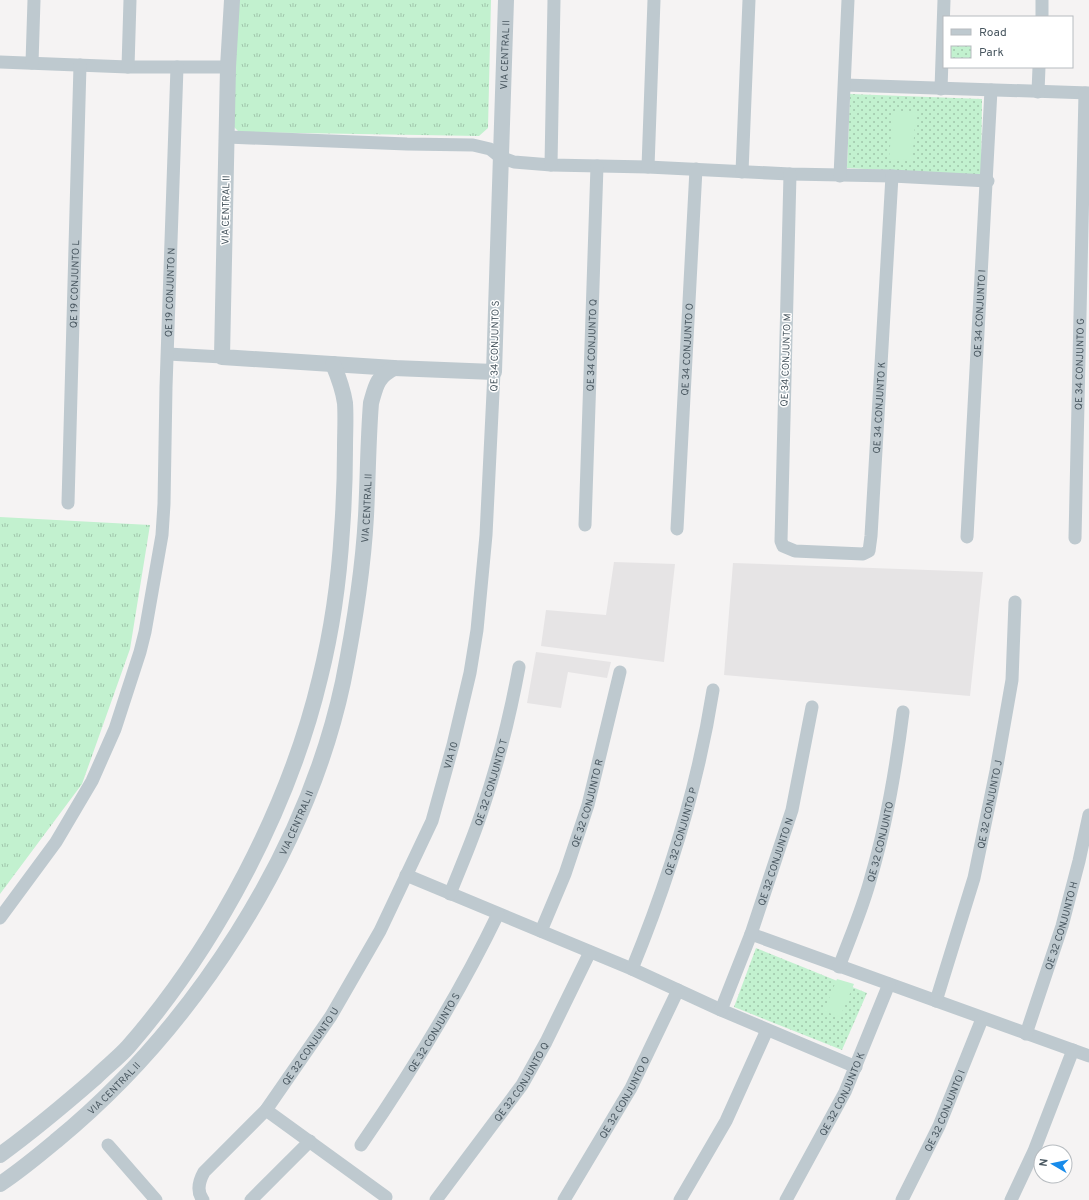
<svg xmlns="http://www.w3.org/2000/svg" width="1089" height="1200" font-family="Overpass,sans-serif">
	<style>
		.education { fill: #e6e4e5 }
		.grass { fill: url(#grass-tufts) }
		.park { fill: url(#park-dots) }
		.garden { fill: #c2f1cf }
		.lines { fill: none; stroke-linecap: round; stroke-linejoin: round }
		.minor { stroke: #bec9cf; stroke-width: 13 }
		.tertiary { stroke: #bec9cf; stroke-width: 16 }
		.labels { text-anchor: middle; stroke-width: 3; stroke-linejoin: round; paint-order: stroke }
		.street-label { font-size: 10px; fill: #4a5861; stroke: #fff }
	</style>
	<defs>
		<pattern id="grass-tufts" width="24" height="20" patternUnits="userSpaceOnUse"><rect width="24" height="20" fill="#c2f1cf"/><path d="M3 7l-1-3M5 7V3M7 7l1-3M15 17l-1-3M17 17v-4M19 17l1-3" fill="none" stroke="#a0c6ab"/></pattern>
		<pattern id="park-dots" width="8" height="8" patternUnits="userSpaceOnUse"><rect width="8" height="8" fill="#c2f1cf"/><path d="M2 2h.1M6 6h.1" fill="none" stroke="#a0c6ab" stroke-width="1.8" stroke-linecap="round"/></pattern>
	</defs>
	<rect width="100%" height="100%" fill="#f5f3f3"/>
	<!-- education -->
	<path class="education" d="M614,562L675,564L664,662L541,646L546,610L606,615Z
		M733,563L983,572L970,696L724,675Z
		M536,652L611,662L607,678L568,672L561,708L527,703Z"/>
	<!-- grass -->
	<path class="grass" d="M234,0H491L488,128L479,136L239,132L231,124Z
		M0,517L150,525L130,649L82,784L0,894Z"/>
	<!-- park -->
	<path class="park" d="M850,94L982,99L981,177L922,172L847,168Z
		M756,948L867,993L842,1050L734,1007Z"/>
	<!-- garden -->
	<path class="garden" d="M893,111L916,113L912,160L889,159Z
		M837,979L854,984L840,1017L824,1011Z"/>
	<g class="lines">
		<!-- minor -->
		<g class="minor">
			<path d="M1042,17V0"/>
			<path d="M0,62L128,67H228"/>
			<path d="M32,63L34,0"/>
			<path d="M128,67L130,0"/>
			<path d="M845,85L1089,93"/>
			<path d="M941,89L944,0"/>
			<path d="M1038,92L1039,67"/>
			<path d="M227,137L407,144L473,145L490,149L500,157L514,162L551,165L648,167L790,174L892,176L988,181"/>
			<path d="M551,165L554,0"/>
			<path d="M648,167L654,0"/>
			<path d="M742,172L749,0"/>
			<path id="s1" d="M790,174L781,541L783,546L795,551L863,554L869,551L871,536L892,176"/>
			<path d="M840,176L848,0"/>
			<path d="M168,354L222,357"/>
			<path id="s2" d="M68,503L80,65"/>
			<path id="s3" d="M585,525L597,166"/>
			<path id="s4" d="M677,529L696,169"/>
			<path id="s5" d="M967,537L991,90"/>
			<path id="s6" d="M1075,538L1085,93"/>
			<path d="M406,875L632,969L721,1010L856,1067"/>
			<path id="s7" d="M450,894C461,866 473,839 482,811C498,764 510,716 519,667"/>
			<path id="s8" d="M0,918L56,842L92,781L115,729L140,652L145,632L162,535L164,504L166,387L177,67"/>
			<path id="s9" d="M541,931L565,874L588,805L620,672"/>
			<path d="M751,934L1089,1056"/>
			<path id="s10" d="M839,967C850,937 863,908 871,877C887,823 896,768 903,712"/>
			<path id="s11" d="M632,969C669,879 698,786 713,690"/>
			<path id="s12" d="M936,1001L974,878L996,771L1012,680L1015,602"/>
			<path id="s13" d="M721,1010L751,934L792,810L812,707"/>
			<path id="s14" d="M1026,1034L1062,926L1079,861L1089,815"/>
			<path d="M266,1110L386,1197"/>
			<path d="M108,1145L156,1200"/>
			<path id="s15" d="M361,1145C412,1071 459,995 498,914"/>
			<path id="s16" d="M203,1200C196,1191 199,1181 204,1172L266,1110L331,1016L380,931L432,821L453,745L470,673L477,630L486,535L494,372"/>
			<path d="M251,1200L310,1141"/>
			<path id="s17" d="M436,1200L522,1085L546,1042L590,952"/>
			<path id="s18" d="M564,1200L631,1088L678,990"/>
			<path d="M680,1200L726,1121L767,1030"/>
			<path id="s19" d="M786,1200L845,1092L889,984"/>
			<path id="s20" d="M902,1200L939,1126L982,1019"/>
			<path d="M1011,1200L1034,1151L1073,1050"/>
		</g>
		<!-- tertiary -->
		<g class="tertiary">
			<path id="s21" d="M232,0L228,67L222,357L394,368L494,372L506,0"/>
			<path d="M0,1155C33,1131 64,1105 95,1078C106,1067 118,1058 128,1047C216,946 289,808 320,678C332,630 339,580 342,530C344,503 345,476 345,448C345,433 346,418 345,403C343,389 338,376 333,364"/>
			<path id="s22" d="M0,1184C20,1171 39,1155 57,1140C193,1028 306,854 343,682C354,627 363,571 366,516C368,478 368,440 371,403C376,385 377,377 394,368"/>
		</g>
	</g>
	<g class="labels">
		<!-- street labels -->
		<g class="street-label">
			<text dy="4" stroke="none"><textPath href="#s21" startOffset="947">VIA CENTRAL II</textPath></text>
			<text transform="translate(225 210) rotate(-89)" y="4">VIA CENTRAL II</text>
			<text dy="4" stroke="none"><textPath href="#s2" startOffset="219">QE 19 CONJUNTO L</textPath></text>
			<text dy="4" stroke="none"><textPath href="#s8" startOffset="665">QE 19 CONJUNTO N</textPath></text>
			<text dy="4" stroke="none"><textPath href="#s5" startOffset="224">QE 34 CONJUNTO I</textPath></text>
			<text transform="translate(494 346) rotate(-89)" y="4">QE 34 CONJUNTO S</text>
			<text dy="4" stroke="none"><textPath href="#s3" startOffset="180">QE 34 CONJUNTO Q</textPath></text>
			<text dy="4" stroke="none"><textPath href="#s4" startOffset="180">QE 34 CONJUNTO O</textPath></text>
			<text transform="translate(785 360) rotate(-88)" y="4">QE 34 CONJUNTO M</text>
			<text dy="4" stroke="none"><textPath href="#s6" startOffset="174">QE 34 CONJUNTO G</textPath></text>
			<text dy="4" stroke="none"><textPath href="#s1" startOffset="604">QE 34 CONJUNTO K</textPath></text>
			<text dy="4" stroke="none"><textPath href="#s22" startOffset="797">VIA CENTRAL II</textPath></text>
			<text dy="4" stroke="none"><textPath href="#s16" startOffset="520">VIA 10</textPath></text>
			<text dy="4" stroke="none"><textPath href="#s7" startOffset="119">QE 32 CONJUNTO T</textPath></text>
			<text dy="4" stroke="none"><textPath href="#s9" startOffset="136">QE 32 CONJUNTO R</textPath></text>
			<text dy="4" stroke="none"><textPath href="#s12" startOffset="204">QE 32 CONJUNTO J</textPath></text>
			<text dy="4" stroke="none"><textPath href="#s22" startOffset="473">VIA CENTRAL II</textPath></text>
			<text dy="4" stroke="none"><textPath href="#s11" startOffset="146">QE 32 CONJUNTO P</textPath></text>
			<text dy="4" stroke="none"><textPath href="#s10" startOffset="132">QE 32 CONJUNTO</textPath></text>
			<text dy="4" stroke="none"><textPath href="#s13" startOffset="158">QE 32 CONJUNTO N</textPath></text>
			<text dy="4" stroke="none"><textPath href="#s14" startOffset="114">QE 32 CONJUNTO H</textPath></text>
			<text dy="4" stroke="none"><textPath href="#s15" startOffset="134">QE 32 CONJUNTO S</textPath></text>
			<text dy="4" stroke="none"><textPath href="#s16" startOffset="195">QE 32 CONJUNTO U</textPath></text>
			<text dy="4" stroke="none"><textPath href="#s17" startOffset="146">QE 32 CONJUNTO Q</textPath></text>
			<text dy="4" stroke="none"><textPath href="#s22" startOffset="149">VIA CENTRAL II</textPath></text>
			<text dy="4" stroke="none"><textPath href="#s19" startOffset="120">QE 32 CONJUNTO K</textPath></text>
			<text dy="4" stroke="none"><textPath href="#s18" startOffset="119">QE 32 CONJUNTO O</textPath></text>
			<text dy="4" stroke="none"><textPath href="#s20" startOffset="99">QE 32 CONJUNTO I</textPath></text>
		</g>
	</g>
	<!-- legend -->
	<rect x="943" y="16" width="130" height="52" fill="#ffffff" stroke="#b7bcc0"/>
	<rect x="951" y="29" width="20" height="6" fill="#bec9cf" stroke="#b7bcc0"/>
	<text x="979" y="36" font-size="12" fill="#4a5861">Road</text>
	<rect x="951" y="46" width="20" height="12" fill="url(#park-dots)" stroke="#b7bcc0"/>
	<text x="979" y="56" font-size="12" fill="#4a5861">Park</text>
	<!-- north arrow -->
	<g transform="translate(1053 1164) rotate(279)"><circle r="19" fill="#ffffff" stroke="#b7bcc0"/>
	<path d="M0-3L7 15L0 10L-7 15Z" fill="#188bea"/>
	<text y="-6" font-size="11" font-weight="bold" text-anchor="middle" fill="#4a5861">N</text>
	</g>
</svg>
